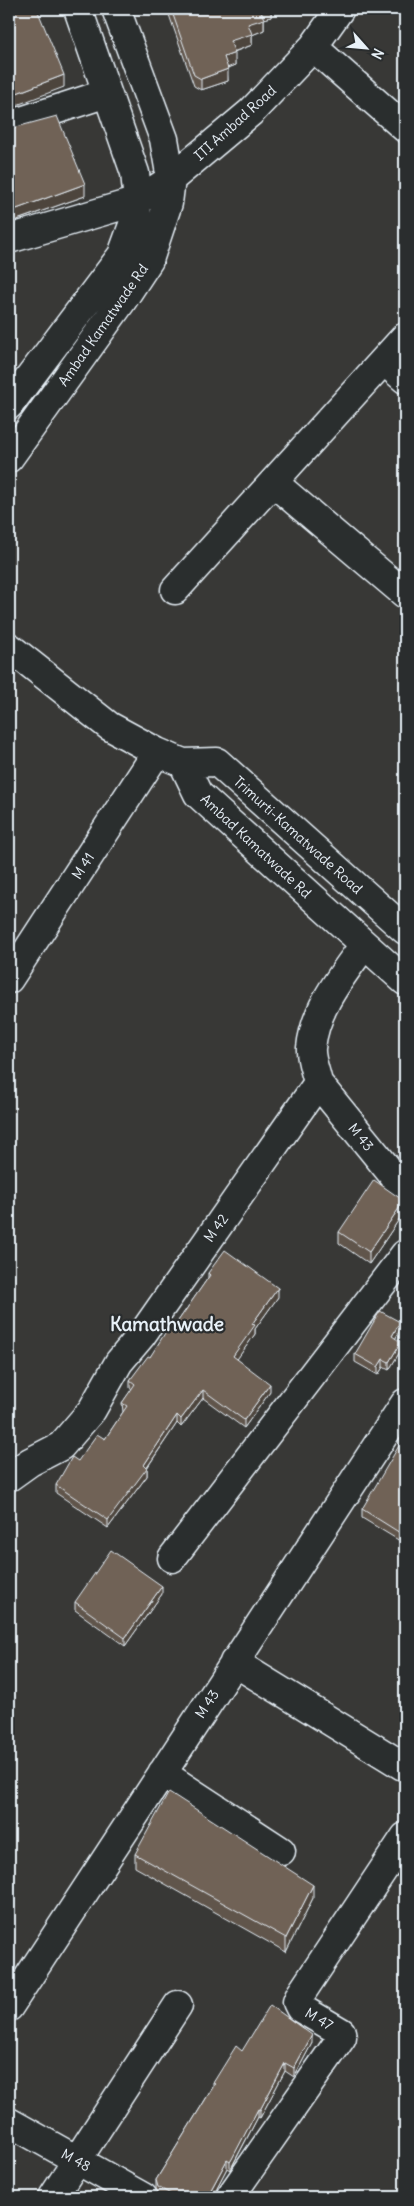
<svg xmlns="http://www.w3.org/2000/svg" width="414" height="2206" font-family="Delius,sans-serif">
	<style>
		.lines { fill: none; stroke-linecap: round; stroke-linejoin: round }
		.minor-casing { stroke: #e8f1f8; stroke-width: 31 }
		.minor { stroke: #2a2d2e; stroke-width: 28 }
		.wall { fill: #60544b; stroke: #e8f1f8 }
		.shaded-wall { fill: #4e453d; stroke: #e8f1f8 }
		.building { fill: #706257; stroke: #e8f1f8 }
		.labels { text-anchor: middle; stroke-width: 4.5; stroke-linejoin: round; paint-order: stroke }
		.street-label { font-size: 14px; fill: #e8f1f8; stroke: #2a2d2e }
		.district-label { font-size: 19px; font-weight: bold; fill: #e8f1f8; stroke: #2a2d2e }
	</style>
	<rect width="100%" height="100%" fill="#383836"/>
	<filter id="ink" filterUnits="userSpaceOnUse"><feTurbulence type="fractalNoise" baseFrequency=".02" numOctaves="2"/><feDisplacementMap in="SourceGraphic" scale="10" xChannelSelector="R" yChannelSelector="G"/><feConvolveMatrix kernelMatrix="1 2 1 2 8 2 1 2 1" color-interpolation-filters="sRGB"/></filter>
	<g filter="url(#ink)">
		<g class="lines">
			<defs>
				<path id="minor" d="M313,47L405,128
					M9,125L107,93
					M9,239L138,201L171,179L251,112L313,47L340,9
					M384,361L405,379
					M9,405L122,255L134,222L138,201L135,173L78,9
					M9,458L122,301L149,260L168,203L171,179L164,139L116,9
					M274,483L405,594
					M175,590L405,337
					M9,647L109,726L157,752L183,763L198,794L405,981
					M183,763L217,762L405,930
					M9,979L157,752
					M318,1083L405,1190
					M9,1477L30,1462L61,1446L92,1410L119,1362L141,1336L318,1083C316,1072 310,1059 311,1048C315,1008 341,977 364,945
					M172,1558L405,1254
					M234,1662L403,1766
					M162,1773L281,1851
					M9,2007L405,1403
					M9,2122L143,2197
					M53,2197L178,2005
					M230,2197L342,2037L341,2032L300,2008L297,2002L300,1995L405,1837"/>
			</defs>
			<!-- minor casing -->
			<use href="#minor" class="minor-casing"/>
			<!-- minor -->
			<use href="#minor" class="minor"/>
		</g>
		<!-- wall -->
		<path class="wall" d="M167,9H271V17L264,19V30L252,35V45L234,52L235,65L227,68L228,81L201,90L194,86Z
			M9,129L85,196L11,222L9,214Z
			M404,1212L369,1264L339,1243V1232Z
			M208,1273L278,1297L255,1329V1334L237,1359L270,1392L244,1428L203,1398L181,1427L177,1423L147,1468V1476L108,1528L56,1493V1485L78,1461L105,1439L123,1412L122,1403L132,1389L130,1388V1380L150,1357L176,1324L208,1278Z
			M400,1330L395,1339L401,1350L389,1370L383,1367L378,1375L355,1362V1354Z
			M405,1447V1544L362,1518V1509Z
			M162,1594L125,1646L75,1610V1602Z
			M135,1854L313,1898L286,1952L135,1867Z
			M312,2043L294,2077L285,2071L260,2118L258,2117L232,2167L230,2170L227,2168L212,2197H161L158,2196L156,2188V2180L213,2087V2083L242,2051Z"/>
		<!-- shaded-wall -->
		<path class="shaded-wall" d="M260,9H271V17L264,19V30L252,35V45L230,53V41L248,24Z
			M235,53V65L224,69V57Z
			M228,69V81L201,90V79Z
			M64,75V87L9,108V96Z
			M85,184V196L11,222V211Z
			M404,1201V1212L369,1264V1252Z
			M278,1288V1297L255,1329V1334L233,1365V1356L252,1324Z
			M400,1322V1330L392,1345V1336Z
			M401,1342V1350L389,1370V1362Z
			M383,1359V1367L378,1375V1367Z
			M270,1384V1392L244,1428V1420Z
			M203,1390V1398L181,1427V1419Z
			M177,1415V1423L146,1469L147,1468V1476L108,1528V1520L144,1465Z
			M162,1586V1594L125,1646V1638Z
			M313,1885V1898L286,1952V1938Z
			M312,2035V2043L294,2077V2068Z
			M285,2063V2071L260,2118V2110Z
			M258,2109V2117L230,2170V2162Z
			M227,2160V2168L212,2197H207Z"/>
		<!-- building -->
		<path class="building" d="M9,9H37L64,75L9,96Z
			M171,9H261H260L264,19L248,24L252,34L230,41L235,53L224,57L228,69L201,79L194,75Z
			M57,116L85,184L11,211L9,203V129Z
			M374,1180L404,1201L369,1252L339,1232Z
			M225,1250L278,1288L252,1324L255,1325L233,1356L270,1384L244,1420L203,1390L181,1419L177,1415L144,1465L147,1468L108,1520L56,1485L72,1457L78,1461L97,1434L105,1439L127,1406L122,1403L135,1384L130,1380L148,1356L150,1357L172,1322L176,1324L210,1275L208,1273Z
			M380,1311L400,1322L392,1336L401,1342L389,1362L383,1359L378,1367L355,1354Z
			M400,1444L405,1447V1536L362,1509Z
			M111,1550L162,1586L125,1638L75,1602Z
			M169,1792L313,1885L286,1938L135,1854Z
			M270,2005L312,2035L294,2068L285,2063L260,2110L258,2109L232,2159L230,2162L227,2160L207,2197H176L158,2187L156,2180L215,2084L213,2083L236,2046L242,2051Z"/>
	</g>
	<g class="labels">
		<!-- street labels -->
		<g class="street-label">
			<text transform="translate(235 123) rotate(-42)" y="5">ITI Ambad Road</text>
			<text transform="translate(103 325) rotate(-55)" y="5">Ambad Kamatwade Rd</text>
			<text transform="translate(298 835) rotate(42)" y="5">Trimurti-Kamatwade Road</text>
			<text transform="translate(256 846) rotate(43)" y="5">Ambad Kamatwade Rd</text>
			<text transform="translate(83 866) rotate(-57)" y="5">M 41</text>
			<text transform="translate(361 1137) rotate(51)" y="5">M 43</text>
			<text transform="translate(216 1228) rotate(-55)" y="5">M 42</text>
			<text transform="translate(207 1704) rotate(-57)" y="5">M 43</text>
			<text transform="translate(319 2019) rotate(31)" y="5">M 47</text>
			<text transform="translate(76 2160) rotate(29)" y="5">M 48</text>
		</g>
		<!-- district labels -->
		<g class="district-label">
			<text x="167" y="1331">Kamathwade</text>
		</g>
	</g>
	<!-- margin -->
	<rect width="414" height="2206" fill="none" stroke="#2a2d2e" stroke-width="30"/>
	<rect x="15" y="15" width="384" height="2176" fill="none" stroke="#e8f1f8" stroke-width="2" filter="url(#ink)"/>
	<!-- north arrow -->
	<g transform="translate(366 48) rotate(117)" stroke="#2a2d2e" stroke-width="4" paint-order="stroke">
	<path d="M0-4L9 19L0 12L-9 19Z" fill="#e8f1f8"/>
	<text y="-8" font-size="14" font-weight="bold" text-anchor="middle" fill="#e8f1f8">N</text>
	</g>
</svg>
